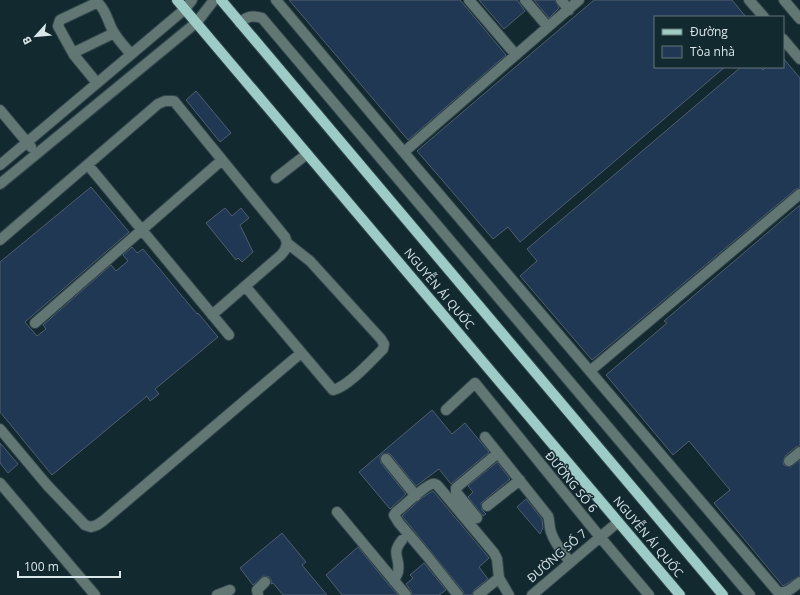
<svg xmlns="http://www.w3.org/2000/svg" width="800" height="595" font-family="'Open Sans',sans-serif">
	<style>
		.building { fill: #203854; stroke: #515e6e }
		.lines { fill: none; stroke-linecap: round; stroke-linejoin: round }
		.minor-casing { stroke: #32474d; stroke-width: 12 }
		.major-casing { stroke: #32474d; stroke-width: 12 }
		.minor { stroke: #627774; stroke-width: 10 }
		.major { stroke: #9dcbc5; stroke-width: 10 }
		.labels { text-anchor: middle; stroke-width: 3; stroke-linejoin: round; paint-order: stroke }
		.street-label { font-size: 12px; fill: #d9e6ea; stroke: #12292f }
	</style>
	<rect width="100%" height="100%" fill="#12292f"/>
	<!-- building -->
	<path class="building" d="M289,0H460L506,55L408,140Z
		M479,0H517L525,11L504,29Z
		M534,0H555L559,8L549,18Z
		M594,0H732L746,17H655V67H725L520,242L508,227L493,239L417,151Z
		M783,58L800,78V188L796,189L592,360L520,276L537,261L527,249L741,67H761L763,70L766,67H783Z
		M196,91L231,133L220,142L186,100Z
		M91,187L129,232L25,322L37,336L46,329L43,325L111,265L116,271L128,261L123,255L132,247L137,253L143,249L197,314L198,313L218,337L155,389L159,394L150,401L147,396L52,475L0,412V262Z
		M800,205V446L796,447L785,456L783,462L784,465L790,467L800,460V576L783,586L714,503L730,490L689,441L673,455L606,375L667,323L664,321Z
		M225,208L232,216L241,208L249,218L240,225L253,252L242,262L238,258L236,260L206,223Z
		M432,410L452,434L465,423L489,452L451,484L439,469L416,486L391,455L388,453L382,454L380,457L381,463L406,494L390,509L359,472Z
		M0,443L18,464L8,473L0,463Z
		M497,462L510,479L481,503L482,510L486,514L483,516L468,497L473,492L468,486Z
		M433,491L489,558L479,567L488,579L474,590L472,595H464L463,591L402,516L423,497Z
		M526,499L542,519L543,528L540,534L517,507Z
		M282,533L306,562L302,565L327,595H283L273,583L271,584V580L269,577L263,576L253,585L240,568Z
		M358,547L389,585L398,595H342L326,575Z
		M424,563L446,590L439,595H412L411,591L406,584L413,578L410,575Z"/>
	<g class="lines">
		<defs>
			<path id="minor" d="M276,0L422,174L778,592C788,594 793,587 800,582
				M469,0L516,55
				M525,0L548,27
				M561,0L569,10
				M749,0L764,17
				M784,0L800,19
				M240,23C247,16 253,15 262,18L750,595
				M783,39L800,59
				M73,53L114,33
				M97,83L74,55L58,26L60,20L96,3H98C106,10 108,22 113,31C118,40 125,47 131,54
				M0,110L31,147
				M404,152L579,0
				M0,165L185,9L192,0
				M88,165L229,335
				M276,178L307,154
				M0,184L197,22L214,0
				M0,240L158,104L165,101H174L285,237L287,243L285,250L281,255L212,315
				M245,286L333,390C348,387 372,360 383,349L384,344L381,339L310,261L287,243
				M35,323L222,160
				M590,371L800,194
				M446,410L475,383L600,537L649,595
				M0,429L47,485L85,525L91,527L97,525L103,521L301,353
				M485,437L548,516C550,521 549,527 551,532C554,543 563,553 570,562
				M386,459L416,496
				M789,461L800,452
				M0,483L95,595
				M487,506L520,480
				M337,512L406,595
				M477,518L456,492V488L498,453
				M394,581C395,578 397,575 398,572C401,557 390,555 402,540
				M217,595L230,590
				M258,595L257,590L265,582
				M458,595L427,556L399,523L394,515L396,512C404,506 424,486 432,484C435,483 436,484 438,486L494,553L497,559L499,578L509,595
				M478,595L499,578
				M532,595L618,522"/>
			<path id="major" d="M177,0L680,595
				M221,0L723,595"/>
		</defs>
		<!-- minor casing -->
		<use href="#minor" class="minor-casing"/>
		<!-- major casing -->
		<use href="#major" class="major-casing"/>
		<!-- minor -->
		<use href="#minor" class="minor"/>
		<!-- major -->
		<use href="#major" class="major"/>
	</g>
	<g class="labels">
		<!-- street labels -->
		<g class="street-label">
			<text transform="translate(439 289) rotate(50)" y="4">NGUYỄN ÁI QUỐC</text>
			<text transform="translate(571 482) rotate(51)" y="4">ĐƯỜNG SỐ 6</text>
			<text transform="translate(648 537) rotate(50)" y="4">NGUYỄN ÁI QUỐC</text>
			<text transform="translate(557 556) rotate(-41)" y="4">ĐƯỜNG SỐ 7</text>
		</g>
	</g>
	<!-- legend -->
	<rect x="654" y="16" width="130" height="52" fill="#12292f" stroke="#62757a"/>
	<rect x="662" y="29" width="20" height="6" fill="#9dcbc5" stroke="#62757a"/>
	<text x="690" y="36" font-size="12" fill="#d9e6ea">Đường</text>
	<rect x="662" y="46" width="20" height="12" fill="#203854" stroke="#62757a"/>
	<text x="690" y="56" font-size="12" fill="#d9e6ea">Tòa nhà</text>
	<!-- north arrow -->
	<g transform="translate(36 36) rotate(243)" stroke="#12292f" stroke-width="3" paint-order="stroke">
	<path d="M0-3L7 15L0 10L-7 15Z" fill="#d9e6ea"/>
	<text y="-6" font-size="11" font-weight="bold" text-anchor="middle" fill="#d9e6ea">B</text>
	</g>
	<!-- scale -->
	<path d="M18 571v6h102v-6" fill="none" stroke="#d9e6ea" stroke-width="2"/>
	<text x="24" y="571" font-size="12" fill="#d9e6ea" stroke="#12292f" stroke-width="3" paint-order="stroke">100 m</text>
</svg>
